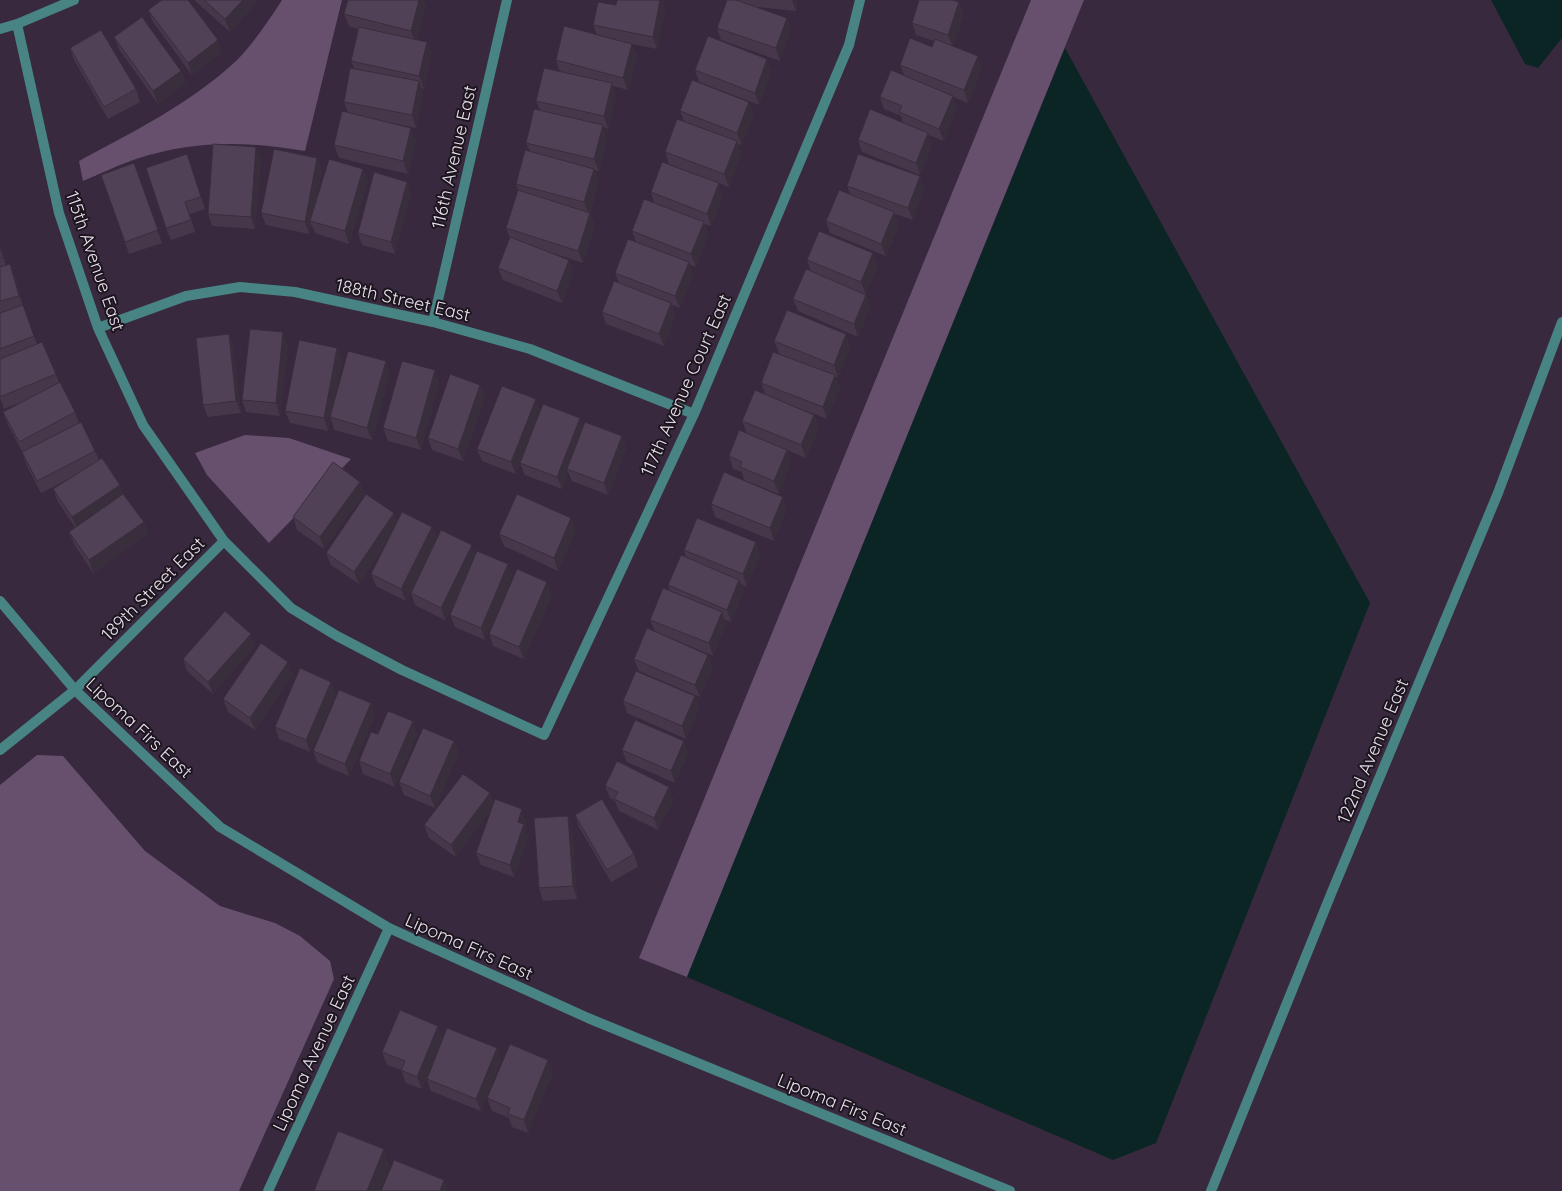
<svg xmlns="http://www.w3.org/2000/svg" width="1562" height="1191" font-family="Quicksand,sans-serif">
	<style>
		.green { fill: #66506e }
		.water { fill: #0a2524 }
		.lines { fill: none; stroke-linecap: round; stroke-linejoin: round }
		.minor { stroke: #478483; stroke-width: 10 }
		.tertiary { stroke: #478483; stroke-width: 10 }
		.wall { fill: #46384a }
		.shaded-wall { fill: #392e3c }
		.building { fill: #514156; stroke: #392e3c }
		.labels { text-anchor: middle; stroke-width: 4; stroke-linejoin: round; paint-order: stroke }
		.street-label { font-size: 18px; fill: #e9dfed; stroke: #1c151e }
	</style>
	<rect width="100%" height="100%" fill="#38293e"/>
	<!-- green -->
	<path class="green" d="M282,0H342L305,151C246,141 194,140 136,159C118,165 100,174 83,181L79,161C133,132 191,103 236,61C252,45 270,19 282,0Z
		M1031,0H1084L687,977L639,958Z
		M245,435L289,438L351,459L269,543L207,475L195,453Z
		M37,755L63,756L145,851L220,906L275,923L300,936L330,961L334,979L239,1191H0V785Z"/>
	<!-- water -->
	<path class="water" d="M1491,0H1562V38L1538,68L1525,64Z
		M1065,48L1370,603L1156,1143L1113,1160L687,977Z"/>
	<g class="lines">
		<!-- minor -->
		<path class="minor" d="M17,24L59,213L98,328L143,425L224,541L291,608L337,636L402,670L544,735L694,414L849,45L860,0
			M0,29L17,24L74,0
			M433,322L507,0
			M98,328L186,296L240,287L295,292L433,322L530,349L694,414
			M0,750L75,690L224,541
			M268,1191L389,928"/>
		<!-- tertiary -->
		<path class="tertiary" d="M0,601L75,690L220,827L389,928L588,1018L1010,1191
			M1211,1191L1331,894L1498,493L1562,322"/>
	</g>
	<!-- wall -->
	<path class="wall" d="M194,0H256L257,2L230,32Z
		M617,0H662L665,10L657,49L632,44L637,56L628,90L613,86L616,96L608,129L603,127L607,138L599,171L594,170L598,181L590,213L595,225L583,263L553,253L569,260L573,272L562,303L503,280L498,268L510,238L506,228L518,190L516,184L530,151L526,143L540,110L536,101L560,72L556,60L597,35L593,25L616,5Z
		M727,0H797L796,11L757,7L787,18L791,30L780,61L721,40L717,28Z
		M959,2L964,15L953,46L982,68L968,103L953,97L957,108L944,141L928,135L932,145L920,175L862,152L858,140L903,123L901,116L884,109L880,97L904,75L900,65L932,47L934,41L916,35L912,23Z
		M426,5L417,40L427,42L431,54L424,89L421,88L423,93L416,128L381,121L416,140L408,174L339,158L334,145L348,113L344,102L354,68L351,61L358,29L349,26L344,14Z
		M148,10L222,52L192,75L153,22Z
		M114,37L181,71L186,83L158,104L119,49Z
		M70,48L136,89L140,102L108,119L74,60Z
		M695,70L772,71L759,105L699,82Z
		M680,111L754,114L742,145L738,144L741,154L729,187L669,164L665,152L684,121Z
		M187,154L205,209L190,214L195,232L171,240L166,228Z
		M317,158L322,170L315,204L363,169L368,181L349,244L315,233L311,224L309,234L266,225L261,213Z
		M261,159L255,229L212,226L208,214Z
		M134,163L162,243L129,254L101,175Z
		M407,182L411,194L395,254L362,245L358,233Z
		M847,186L924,188L913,220L895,214L899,225L886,256L830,233L826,221L850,194Z
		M651,192L723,196L711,226L705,224L708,234L696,267L689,264L693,274L680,308L672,305L675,316L664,346L606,324L602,312L619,283L615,273L636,242L632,231L654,203Z
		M0,243L6,265L15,277L23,305L37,344L56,374L59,383L75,412L79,423L95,451L99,460L144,522L148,534L93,573L74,544L69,532L75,527L58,502L53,489L71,478L41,493L26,464L22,452L8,425L3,412L26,400L4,409L0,398Z
		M807,260L878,265L866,294L870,307L858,337L798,311L793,299L811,272Z
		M774,341L851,346L838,378L835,377L840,388L827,419L804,410L814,415L819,427L806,458L787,450L791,462L779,494L744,480L742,472L733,469L729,456L747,433L742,421L765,394L761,383L779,353Z
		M288,345L280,416L246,412L242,400Z
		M233,346L241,413L208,417L203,405Z
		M337,348L342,360L333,407L390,373L372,440L334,430L331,419L328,431L290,423L285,411Z
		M439,382L421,450L388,441L383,428Z
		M480,385L485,397L463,461L432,450L428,438Z
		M540,411L583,428L622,436L626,449L608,495L572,481L568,472L562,489L525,475L520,463L516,474L482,461L477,449Z
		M360,482L364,494L324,549L297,530L293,517Z
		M711,504L787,509L774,541L715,517Z
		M394,513L397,522L432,527L437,539L406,601L376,586L371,574L387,542L359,584L331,565L326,553Z
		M576,530L558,571L504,546L499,534Z
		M684,550L760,555L747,587L741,584L744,592L731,622L724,619L726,624L713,656L666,636L713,667L700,697L639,671L634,659L655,632L650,620L670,591L668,585L686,558Z
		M475,555L508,564L513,576L485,640L455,627L450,615L464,583L445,620L415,605L411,593Z
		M552,595L524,659L493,646L489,634Z
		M255,646L213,694L187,671L183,659Z
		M288,662L293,674L255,730L228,712L223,699Z
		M331,682L336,694L310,752L279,739L275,727Z
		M695,696L699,708L686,739L627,713L623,701Z
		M371,703L375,716L349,776L318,763L313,751Z
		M413,721L417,734L395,787L363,774L359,761L378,734Z
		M454,741L459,753L435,808L404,795L399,782Z
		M622,750L688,753L675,783L627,762Z
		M605,786L674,799L658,830L619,811L615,801L610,798Z
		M490,793L494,804L527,822L525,827L528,837L514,877L481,865L476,853L492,808L456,857L429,838L424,825Z
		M575,815L634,854L638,867L611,882L579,827Z
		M568,816L572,828L577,899L543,901L539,888Z
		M443,1038L422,1089L406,1083L401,1070L387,1065L382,1052Z
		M497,1048L501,1060L481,1111L431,1091L427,1079Z
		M548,1060L553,1072L528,1133L512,1127L509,1118L492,1111L487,1098Z"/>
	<!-- shaded-wall -->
	<path class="shaded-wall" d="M243,0H256L257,2L230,32L225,19Z
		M419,0H424L426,5L416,44L411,31Z
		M660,0H662L665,10L657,49L653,37Z
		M792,0H797L796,11Z
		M959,2L964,15L953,47L948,35Z
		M787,18L791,30L780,61L776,48Z
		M218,40L222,52L192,75L188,63Z
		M427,42L431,54L424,89L419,76Z
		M632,44L637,56L628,90L623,78Z
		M978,56L982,68L968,103L964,90Z
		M767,59L772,71L759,105L755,93Z
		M181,71L186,83L158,104L153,91Z
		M419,81L423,93L416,128L412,115Z
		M612,83L616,96L608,129L604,116Z
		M953,96L957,108L944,141L939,129Z
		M749,102L754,114L742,145L737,133Z
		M603,125L607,138L599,171L594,159Z
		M411,128L416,140L408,174L403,161Z
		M928,133L932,145L920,175L916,163Z
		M737,141L741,154L729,187L724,174Z
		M256,147L261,159L255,229L251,217Z
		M317,158L322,170L312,222L310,221L311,224L309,234L305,222Z
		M363,169L368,181L349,244L345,231Z
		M594,169L598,181L589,215L584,202Z
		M920,176L924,188L913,220L908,208Z
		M407,182L411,194L395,254L391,242Z
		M719,183L723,196L711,226L707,214Z
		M894,212L899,225L886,256L881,244Z
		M590,213L595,225L583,263L578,251Z
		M704,222L708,234L696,267L691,254Z
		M0,243L7,270L0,247Z
		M873,253L878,265L866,295L861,282Z
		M569,260L573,272L562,303L557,291Z
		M689,262L693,274L680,308L675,296Z
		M10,264L15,277L24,308L19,296Z
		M866,295L870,307L858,337L854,324Z
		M671,303L675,316L664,346L659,334Z
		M283,332L288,345L280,416L276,403Z
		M229,334L233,346L241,413L236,401Z
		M846,334L851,346L838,378L834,365Z
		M337,348L342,360L331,418L330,417L331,419L328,431L324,418Z
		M386,361L390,373L372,440L367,428Z
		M435,370L439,382L421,450L416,438Z
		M835,375L840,388L827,419L823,407Z
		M480,385L485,397L463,461L458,449Z
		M536,399L540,411L516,474L511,462Z
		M814,415L819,427L806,458L801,445Z
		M580,418L584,430L567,469L568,472L562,489L557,477Z
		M622,436L626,449L608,495L604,483Z
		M787,450L791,462L779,494L774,481Z
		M360,482L364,494L324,549L320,537Z
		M120,485L125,497L77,529L72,517Z
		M783,497L787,509L774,541L770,528Z
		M394,513L398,525L359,584L354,572Z
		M571,518L576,530L558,571L554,558Z
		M144,522L148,534L93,573L89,560Z
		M432,527L437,539L406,601L401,589Z
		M756,542L760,555L747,587L743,574Z
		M472,545L476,557L445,620L441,608Z
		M508,564L513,576L485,640L481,628Z
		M739,580L744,592L731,622L727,610Z
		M547,582L552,595L524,659L519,647Z
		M722,612L726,624L713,656L709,643Z
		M251,634L255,646L213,694L208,682Z
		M708,655L713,667L700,697L695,685Z
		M288,662L293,674L255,730L250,718Z
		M331,682L336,694L310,752L306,740Z
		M695,696L699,708L686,739L682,726Z
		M371,703L375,716L349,776L345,764Z
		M413,721L417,734L395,787L390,774Z
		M454,741L459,753L435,808L430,796Z
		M684,741L688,753L675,783L671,771Z
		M669,787L674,799L658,830L654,818Z
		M490,793L494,806L456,857L451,845Z
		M522,809L527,822L525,827L528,837L514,877L510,865L518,822Z
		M568,816L572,828L577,899L573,886Z
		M438,1026L443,1038L422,1089L417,1077Z
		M497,1048L501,1060L481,1111L476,1099Z
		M548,1060L553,1072L528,1133L524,1120Z
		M384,1149L390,1167L381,1191H367Z
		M444,1180L448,1191H440Z"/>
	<!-- building -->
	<path class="building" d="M162,0H188L218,40L188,63L148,10Z
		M204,0H243L225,19Z
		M348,0H419L411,31L344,14Z
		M617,0H660L653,37L593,25L598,2L616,5Z
		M727,0H736L787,18L776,48L717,28Z
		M919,0H952L959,2L948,35L912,23Z
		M142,17L181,71L153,91L114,37Z
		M564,26L632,44L623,78L556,60Z
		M359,27L427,42L419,76L351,61Z
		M101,30L136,89L104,107L70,48Z
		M708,36L767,59L755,93L695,70Z
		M910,38L932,47L935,39L978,56L964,90L900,65Z
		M350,68L419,81L412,115L344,102Z
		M544,68L612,83L604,116L536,101Z
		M891,70L953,96L939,129L899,112L902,106L880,97Z
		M692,80L749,102L737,133L680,111Z
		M534,109L603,125L594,159L526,143Z
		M870,109L928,133L916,163L858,140Z
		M342,111L411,128L403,161L334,145Z
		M677,119L737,141L724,174L665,152Z
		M213,144L256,147L251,217L208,214Z
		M274,149L317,158L305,222L261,213Z
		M525,150L594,169L584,202L516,184Z
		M187,154L201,197L185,202L191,220L166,228L146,168Z
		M858,154L920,176L908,208L847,186Z
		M329,159L363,169L345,231L310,221Z
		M662,162L719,183L707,214L651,192Z
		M134,163L158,230L125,242L101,175Z
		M374,172L407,182L391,242L358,233Z
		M518,190L590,213L578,251L506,228Z
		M839,190L894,212L881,244L826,221Z
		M644,199L704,222L691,254L632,231Z
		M819,231L873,253L861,282L807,260Z
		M510,237L569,260L557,291L498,268Z
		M628,239L689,262L675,296L615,273Z
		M0,247L3,257L0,258Z
		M10,264L19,296L0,301V267Z
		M806,269L866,295L854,324L793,299Z
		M614,281L671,303L659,334L602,312Z
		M23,305L34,336L0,349V313Z
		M787,310L846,334L834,365L774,341Z
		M250,329L283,332L276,403L242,400Z
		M229,334L236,401L203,405L196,338Z
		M299,340L337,348L324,418L285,411Z
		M42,342L56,374L0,397V359Z
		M348,351L386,361L367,428L330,417Z
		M773,352L835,375L823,407L761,383Z
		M402,361L435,370L416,438L383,428Z
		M450,374L480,385L458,449L428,438Z
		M60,382L75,412L19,442L3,412Z
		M502,386L536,399L511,462L477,449Z
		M755,390L814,415L801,445L742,421Z
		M543,404L580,418L557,477L520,463Z
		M81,422L95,451L37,481L22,452Z
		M585,422L622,436L604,483L567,469Z
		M739,430L787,450L774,481L740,467L742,462L729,456Z
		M102,458L120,485L72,517L53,489Z
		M333,462L360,482L320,537L293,517Z
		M724,472L783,497L770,528L711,504Z
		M123,494L144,522L89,560L69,532Z
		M366,494L394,513L354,572L326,553Z
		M517,494L571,518L554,558L499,534Z
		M402,512L432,527L401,589L371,574Z
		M697,518L756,542L743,574L684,550Z
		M441,530L472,545L441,608L411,593Z
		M477,551L508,564L481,628L450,615Z
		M681,555L739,580L727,610L668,585Z
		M517,569L547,582L519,647L489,634Z
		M663,588L722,612L709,643L650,620Z
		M225,611L251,634L208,682L183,659Z
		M647,628L708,655L695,685L634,659Z
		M261,643L288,662L250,718L223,699Z
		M300,668L331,682L306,740L275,727Z
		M636,671L695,696L682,726L623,701Z
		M339,690L371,703L345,764L313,751Z
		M388,711L413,721L390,774L359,761L371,732L378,734Z
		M635,720L684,741L671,771L622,750Z
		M423,728L454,741L430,796L399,782Z
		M617,761L669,787L654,818L614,799L618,792L605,786Z
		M463,774L490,793L451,845L424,825Z
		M495,799L522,809L518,822L524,824L510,865L476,853Z
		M602,799L634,854L607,870L575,815Z
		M568,816L573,886L539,888L534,818Z
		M400,1010L438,1026L417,1077L401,1070L405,1061L382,1052Z
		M447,1028L497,1048L476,1099L427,1079Z
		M510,1044L548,1060L524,1120L508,1114L510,1108L487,1098Z
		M338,1131L384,1149L367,1191H314Z
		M394,1160L444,1180L440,1191H381Z"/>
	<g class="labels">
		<!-- street labels -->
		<g class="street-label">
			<text transform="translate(454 157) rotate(-77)" y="6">116th Avenue East</text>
			<text transform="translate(95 261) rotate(71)" y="6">115th Avenue East</text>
			<text transform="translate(403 300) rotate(13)" y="6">188th Street East</text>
			<text transform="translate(686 385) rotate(-66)" y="6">117th Avenue Court East</text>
			<text transform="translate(153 589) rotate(-45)" y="6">189th Street East</text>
			<text transform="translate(139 728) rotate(43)" y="6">Lipoma Firs East</text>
			<text transform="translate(1373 751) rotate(-67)" y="6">122nd Avenue East</text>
			<text transform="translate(469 947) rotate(24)" y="6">Lipoma Firs East</text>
			<text transform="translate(314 1053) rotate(-65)" y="6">Lipoma Avenue East</text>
			<text transform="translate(842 1105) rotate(22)" y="6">Lipoma Firs East</text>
		</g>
	</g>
</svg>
